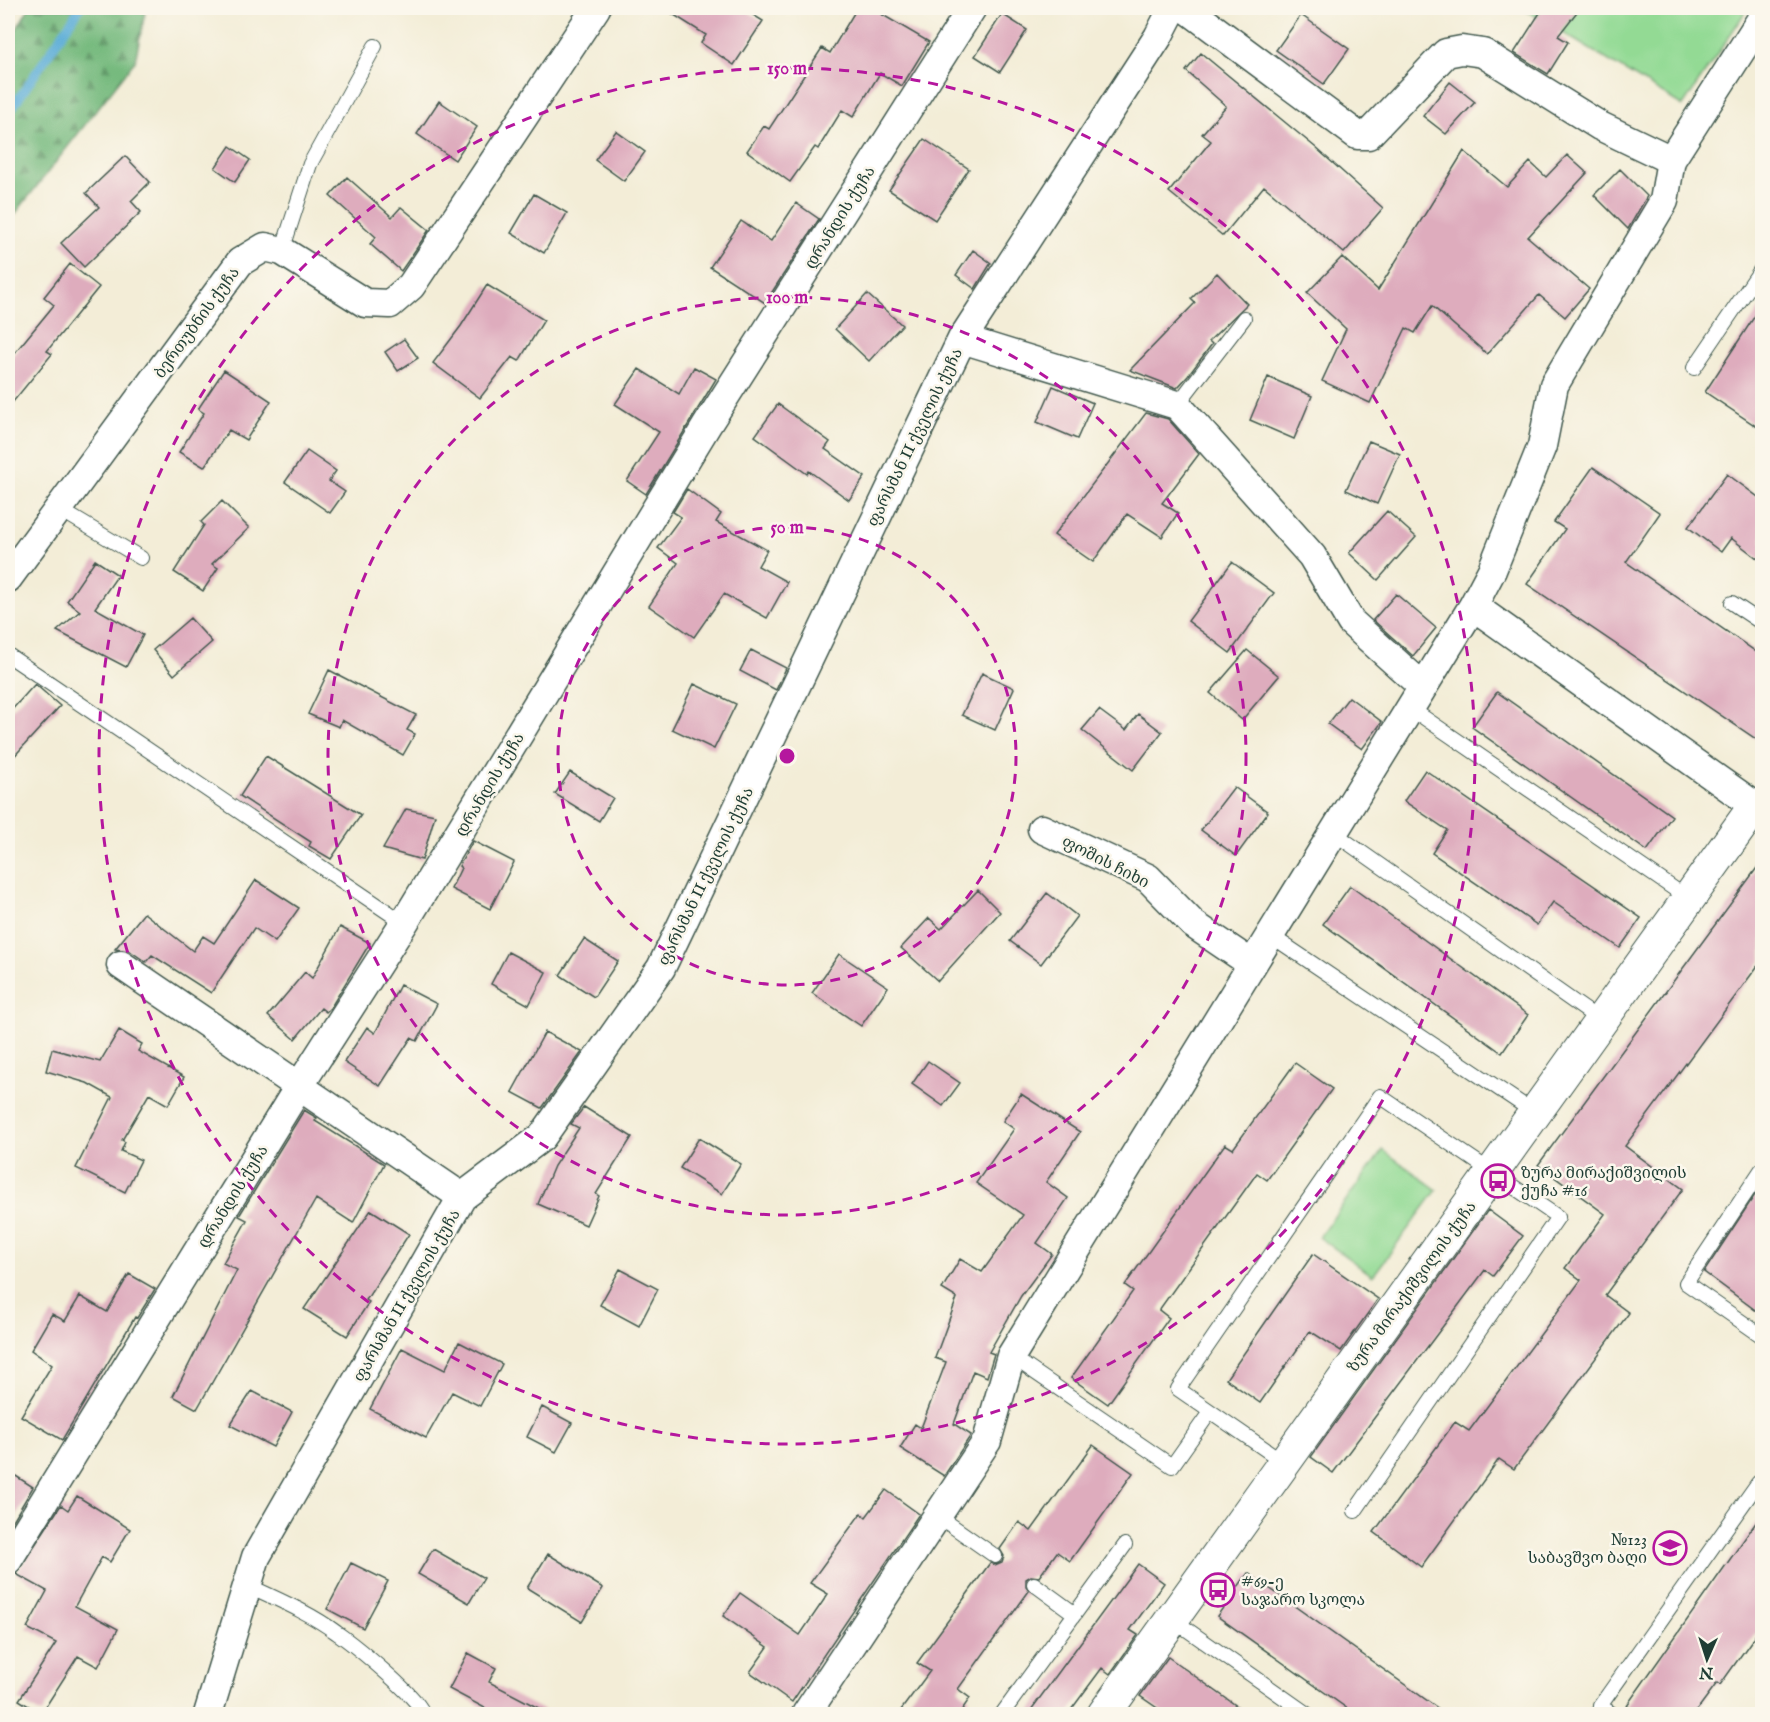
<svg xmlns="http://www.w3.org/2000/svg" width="1770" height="1722" font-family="'IM FELL English','Noto Serif Georgian',serif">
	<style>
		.forest { fill: url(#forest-firs); stroke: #4a7c59; stroke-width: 1.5 }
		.pitch { fill: #93da94; stroke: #598c64; stroke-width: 1.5 }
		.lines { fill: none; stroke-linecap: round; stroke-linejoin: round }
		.stream { stroke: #5cadd7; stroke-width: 9 }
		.building { fill: #deacbd }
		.service-casing { stroke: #3f574c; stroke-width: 16 }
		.minor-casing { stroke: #3f574c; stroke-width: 31 }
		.tertiary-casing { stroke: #3f574c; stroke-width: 35 }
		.service { stroke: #fff; stroke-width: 14 }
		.minor { stroke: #fff; stroke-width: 28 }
		.tertiary { stroke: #fff; stroke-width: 33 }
		.ring { fill: none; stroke: #b5179e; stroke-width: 3; stroke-dasharray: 10 8 }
		.labels { text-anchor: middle; stroke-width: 5; stroke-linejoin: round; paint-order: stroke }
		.street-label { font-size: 16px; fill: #1f3d34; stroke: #fbf7ec }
		.poi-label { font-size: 16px; fill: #1f3d34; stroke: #fbf7ec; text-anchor: start }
		.centre { fill: #b5179e; stroke: #fbf7ec; stroke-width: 3 }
		.ring-label { font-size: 18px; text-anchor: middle; font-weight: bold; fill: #b5179e; stroke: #fbf7ec; stroke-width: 5; stroke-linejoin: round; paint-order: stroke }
	</style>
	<defs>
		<pattern id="forest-firs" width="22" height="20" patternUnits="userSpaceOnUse" patternTransform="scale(1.5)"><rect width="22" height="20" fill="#76ba7e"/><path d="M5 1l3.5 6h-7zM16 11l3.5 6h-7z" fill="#609868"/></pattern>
	</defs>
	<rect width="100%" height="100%" fill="#fbf7ec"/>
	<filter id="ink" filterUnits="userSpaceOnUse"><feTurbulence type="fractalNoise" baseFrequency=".0167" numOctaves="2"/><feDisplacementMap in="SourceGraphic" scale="12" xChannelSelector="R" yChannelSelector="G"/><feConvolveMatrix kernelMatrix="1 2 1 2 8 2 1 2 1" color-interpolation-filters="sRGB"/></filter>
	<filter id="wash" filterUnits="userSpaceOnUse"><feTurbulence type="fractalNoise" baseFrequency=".008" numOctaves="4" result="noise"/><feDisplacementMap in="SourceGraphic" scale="24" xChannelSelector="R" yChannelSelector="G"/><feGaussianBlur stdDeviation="1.35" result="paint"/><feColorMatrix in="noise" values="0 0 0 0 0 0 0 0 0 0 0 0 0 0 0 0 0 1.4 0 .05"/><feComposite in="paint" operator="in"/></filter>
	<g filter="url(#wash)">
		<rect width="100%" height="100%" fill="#f3edd7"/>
		<!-- forest -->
		<path class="forest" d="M29,8H146L135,61L8,223V43Z"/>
		<!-- pitch -->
		<path class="pitch" d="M1522,8H1748L1683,106Z
			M1383,1150L1437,1190L1373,1276L1319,1237Z"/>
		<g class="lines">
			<!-- stream -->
			<path class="stream" d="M8,114L80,8"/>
		</g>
		<g id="blocks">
			<!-- building -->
			<path class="building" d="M663,8H742L763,21L734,65L701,43L706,35Z
				M857,8H871L929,42L902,86L880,73L853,117L842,110L818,149L815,147L790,182L747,151L764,126L769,129L822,48L830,53Z
				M1543,8H1580L1558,36L1568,42L1548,74L1514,53Z
				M1002,14L1027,30L1000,72L975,56Z
				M1301,15L1349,49L1324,84L1276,50Z
				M1201,53L1315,147L1383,208L1344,253L1264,186L1223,236L1169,192L1211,141L1202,134L1226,106L1186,71Z
				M1450,82L1475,102L1446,134L1423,116Z
				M439,101L477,127L455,160L417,134Z
				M616,131L645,152L624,181L595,160Z
				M924,139L969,169L935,220L889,190Z
				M230,146L250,160L235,182L215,168Z
				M1464,151L1507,187L1530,162L1546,177L1567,155L1587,173L1528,237L1589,289L1565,317L1539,295L1487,354L1432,306L1415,333L1406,328L1370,403L1322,381L1346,329L1307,293L1342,257L1378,290Z
				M125,156L150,182L131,201L141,212L84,267L61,243L99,207L86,193Z
				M1620,169L1647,196L1628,229L1594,195Z
				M347,177L392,217L401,207L429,230L401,271L370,244L376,237L330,196Z
				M534,194L567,213L544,253L511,233Z
				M796,203L819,219L765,303L710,267L741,221L771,241Z
				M973,250L991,263L975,289L956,275Z
				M70,264L99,287L47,351L52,354L8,408V361L54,305L44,297Z
				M1217,273L1247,304L1209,341L1212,344L1188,376L1177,388L1130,370L1195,303L1191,299Z
				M487,285L544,320L519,361L512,357L480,398L433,363L461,326Z
				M867,294L902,325L869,361L835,329Z
				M1762,305V430L1705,392Z
				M404,339L418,358L398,371L385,352Z
				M694,367L716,379L646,494L627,481L659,432L615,404L639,369L679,394Z
				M224,370L271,401L246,440L229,430L204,467L179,452L204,413L198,409Z
				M1268,377L1312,396L1294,439L1250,420Z
				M1053,386L1093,403L1077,439L1037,422Z
				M778,404L830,442L825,449L865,477L849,500L809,471L807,474L755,436Z
				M1146,413L1168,419L1199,454L1162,503L1178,513L1162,537L1127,514L1093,562L1054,535Z
				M1369,441L1400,454L1377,504L1346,490Z
				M307,451L336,471L329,481L345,492L330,513L285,482Z
				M1593,467L1660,513L1626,562L1762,656V743L1527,584L1565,529L1554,522Z
				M1727,474L1762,500V562L1731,538L1721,552L1688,527Z
				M687,489L721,514L716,522L767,550L758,566L787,582L767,618L724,594L694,637L649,606L678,563L658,548L681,517L673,512Z
				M222,501L249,528L212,564L218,568L203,591L174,572L204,525L201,522Z
				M1387,511L1416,537L1378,580L1349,553Z
				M95,560L118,575L95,608L143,635L126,667L57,631L80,611L67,601Z
				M1232,562L1274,593L1230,653L1188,621Z
				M1396,594L1436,628L1413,656L1373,620Z
				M190,618L212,642L174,675L153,650Z
				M751,650L786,668L776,690L740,671Z
				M1247,650L1279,676L1242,720L1210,693Z
				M329,670L416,715L407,730L415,734L403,755L342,720L339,727L308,714Z
				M982,673L1014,688L995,730L962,715Z
				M35,684L60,706L8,763V714Z
				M694,684L736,704L714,749L672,729Z
				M1497,692L1672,816L1647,851L1472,727Z
				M1349,697L1382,722L1362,749L1328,724Z
				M1099,710L1126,730L1138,714L1162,732L1133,770L1082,730Z
				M266,756L361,815L331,859L309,846L311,842L240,796Z
				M1425,770L1641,918L1620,948L1553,902L1537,925L1432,853L1447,830L1404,801Z
				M570,772L613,798L599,821L555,794Z
				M1234,787L1268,812L1236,856L1201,830Z
				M406,809L435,815L422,860L383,849Z
				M473,841L514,862L490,909L451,889L461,868L459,866Z
				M1762,861V960L1625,1146L1683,1189L1605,1295L1629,1313L1514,1469L1499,1459L1421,1567L1374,1532L1455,1422L1469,1431L1581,1280L1565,1268L1605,1214L1538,1165Z
				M256,880L299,908L275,942L254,928L211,993L152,955L146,962L130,951L115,949L144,913L193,951L203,936L214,943Z
				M1350,886L1528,1015L1502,1053L1323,924Z
				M978,890L1000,912L938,981L901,948L929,918L941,929Z
				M1047,893L1077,916L1041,964L1010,941Z
				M340,927L370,943L331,1007L326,1012L321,1008L295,1039L268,1016L305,972L312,978Z
				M584,939L618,961L594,997L560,975Z
				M508,952L546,972L529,1005L491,984Z
				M839,954L888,987L861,1026L812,993Z
				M400,985L437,1004L417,1041L411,1038L380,1086L344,1062L367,1027L375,1033Z
				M119,1030L142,1044L138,1051L184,1077L168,1105L149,1094L122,1140L125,1142L121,1151L141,1160L125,1192L76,1168L112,1097L87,1083L46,1071L52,1049L100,1062Z
				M545,1032L582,1052L542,1108L512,1092Z
				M928,1061L960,1083L943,1106L912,1084Z
				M1295,1063L1332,1089L1267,1180L1257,1173L1159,1310L1169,1318L1108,1404L1071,1378L1133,1291L1125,1285L1225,1144L1233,1149Z
				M1021,1094L1080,1132L1046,1182L1068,1198L1037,1243L1052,1254L1021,1296L989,1352L994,1354L987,1377L973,1371L954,1424L971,1435L944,1476L900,1448L915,1424L921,1428L946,1362L935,1358L957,1298L942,1289L960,1259L982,1272L1023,1215L976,1183L1014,1129L1003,1121Z
				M584,1107L632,1137L596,1194L599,1196L586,1225L538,1204L554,1166L579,1128L571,1124Z
				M304,1110L317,1118L315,1121L384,1164L353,1223L316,1199L197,1409L173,1396L237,1270L223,1263L247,1220L239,1216Z
				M699,1138L741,1164L722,1194L680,1168Z
				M1762,1184V1315L1704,1272Z
				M371,1210L409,1234L366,1300L369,1302L347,1336L304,1309Z
				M1488,1210L1523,1236L1493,1276L1485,1270L1333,1473L1311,1457Z
				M1313,1254L1378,1299L1341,1351L1310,1331L1260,1403L1226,1379Z
				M620,1269L658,1289L639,1326L600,1305Z
				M129,1274L155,1289L137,1318L135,1317L62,1440L21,1416L52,1365L31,1350L52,1314L65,1321L80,1296L107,1312Z
				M459,1342L502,1364L480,1406L452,1392L426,1438L370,1409L402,1348L445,1370Z
				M252,1391L292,1412L273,1447L230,1425Z
				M542,1407L572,1423L556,1452L527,1437Z
				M1093,1445L1133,1473L1070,1561L1057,1552L1039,1577L1031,1576L1026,1579V1587L1029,1591L958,1689L970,1698L959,1714H898L930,1671L917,1663L990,1563L995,1565L1002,1562L1004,1556L1000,1549L1019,1522L1031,1531Z
				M8,1471L33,1487L8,1529Z
				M886,1490L919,1514L792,1702L750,1672L768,1647L723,1616L740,1593L800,1635L828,1594L810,1583L861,1513L866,1517Z
				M77,1496L130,1529L110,1562L102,1557L75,1606L118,1629L98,1667L78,1656L41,1714L19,1700L56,1643L27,1628L47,1591L16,1574L61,1505L68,1510Z
				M1762,1514V1626L1720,1685L1717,1683L1694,1714H1641L1627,1705Z
				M433,1549L484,1578L469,1603L418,1574Z
				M548,1554L603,1588L582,1622L527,1588Z
				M351,1563L388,1581L363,1628L327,1609Z
				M1138,1564L1164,1583L1130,1630L1138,1635L1110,1674L1102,1668L1068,1714H1028Z
				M1248,1573L1446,1714H1355L1217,1616Z
				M468,1653L496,1668L489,1682L550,1714H496L449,1689Z
				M1168,1657L1248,1714H1166L1140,1696Z"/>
		</g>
	</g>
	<g filter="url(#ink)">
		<use href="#blocks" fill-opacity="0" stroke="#3f574c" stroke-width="1.5"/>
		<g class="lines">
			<defs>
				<path id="service" d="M282,251L310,164L375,46
					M1694,368L1762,268
					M1177,405L1244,318
					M59,509L141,558
					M1732,603L1762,623
					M8,655L404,923
					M1410,708L1689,899
					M1334,833L1601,1021
					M1270,935L1535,1113
					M1762,1169L1686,1283L1762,1336
					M1011,1356L1172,1466L1210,1412
					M1285,1463L1178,1389L1380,1096L1558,1217L1355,1511
					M938,1516L995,1556
					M1034,1584L1075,1614
					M247,1585C277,1599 310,1613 337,1633C353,1644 421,1699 423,1714
					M1172,1619L1307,1714
					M1002,1714L1125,1545
					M1612,1714L1600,1706L1758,1483L1762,1486"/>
				<path id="minor" d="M1186,8L1357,135H1368L1446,53L1462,50L1483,53L1600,126L1671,160
					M962,339L1177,405L1312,556L1351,622L1423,687
					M8,578L240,262L265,247L282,251L365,303L390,304L411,286L596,8
					M1473,606L1755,806
					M1042,829L1148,878L1193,924L1252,964
					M121,965L462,1197
					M8,1560L300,1085L404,923L707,425L972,8
					M208,1714L256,1557L462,1197L542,1137L661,968L962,339L1158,37L1173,8
					M806,1714L987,1441L1011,1356L1473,606L1492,570L1542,446L1554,385L1664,201L1671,160L1762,18"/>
				<path id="tertiary" d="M1104,1714L1755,806L1762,811"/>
			</defs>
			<!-- service casing -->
			<use href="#service" class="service-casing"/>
			<!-- minor casing -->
			<use href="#minor" class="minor-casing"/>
			<!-- tertiary casing -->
			<use href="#tertiary" class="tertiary-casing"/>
			<!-- service -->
			<use href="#service" class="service"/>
			<!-- minor -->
			<use href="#minor" class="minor"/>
			<!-- tertiary -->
			<use href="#tertiary" class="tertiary"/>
		</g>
	</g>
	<!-- distance rings -->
	<g class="ring">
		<circle cx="787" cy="756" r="229"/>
		<circle cx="787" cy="756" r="459"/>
		<circle cx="787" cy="756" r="688"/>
	</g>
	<!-- icons -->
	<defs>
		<symbol id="bus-ring" viewBox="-11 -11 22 22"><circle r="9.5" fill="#fbf7ec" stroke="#b5179e" stroke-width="1.5"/><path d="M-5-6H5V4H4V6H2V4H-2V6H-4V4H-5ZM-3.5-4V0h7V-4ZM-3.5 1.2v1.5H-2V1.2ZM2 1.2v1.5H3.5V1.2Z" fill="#b5179e"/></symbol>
		<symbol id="school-ring" viewBox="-11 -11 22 22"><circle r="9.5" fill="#fbf7ec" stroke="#b5179e" stroke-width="1.5"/><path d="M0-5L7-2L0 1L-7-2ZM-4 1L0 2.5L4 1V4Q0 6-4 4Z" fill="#b5179e"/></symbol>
	</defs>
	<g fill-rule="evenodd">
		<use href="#bus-ring" x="1479" y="1162" width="38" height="38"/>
		<use href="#school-ring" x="1651" y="1529" width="38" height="38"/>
		<use href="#bus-ring" x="1199" y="1571" width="38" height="38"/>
	</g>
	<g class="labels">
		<!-- street labels -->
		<g class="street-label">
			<text transform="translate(839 217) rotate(-58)" y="6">დრანდის ქუჩა</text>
			<text transform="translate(196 322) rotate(-54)" y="6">ბერთუბნის ქუჩა</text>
			<text transform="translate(914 437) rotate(-64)" y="6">ფარსმან II ქველის ქუჩა</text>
			<text transform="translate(489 784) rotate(-59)" y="6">დრანდის ქუჩა</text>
			<text transform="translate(1106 861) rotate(27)" y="6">ფოშის ჩიხი</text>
			<text transform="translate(705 876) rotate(-64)" y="6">ფარსმან II ქველის ქუჩა</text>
			<text transform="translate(232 1196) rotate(-58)" y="6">დრანდის ქუჩა</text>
			<text transform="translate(1411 1286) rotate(-54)" y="6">ზურა მირაქიშვილის ქუჩა</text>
			<text transform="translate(406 1295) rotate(-60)" y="6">ფარსმან II ქველის ქუჩა</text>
		</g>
		<!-- poi labels -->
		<g class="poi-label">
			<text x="1521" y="1178">ზურა მირაქიშვილის<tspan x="1521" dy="18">ქუჩა #16</tspan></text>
			<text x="1647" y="1545" text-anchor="end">№123<tspan x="1647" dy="18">საბავშვო ბაღი</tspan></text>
			<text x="1241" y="1587">#69-ე<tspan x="1241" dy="18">საჯარო სკოლა</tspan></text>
		</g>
	</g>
	<circle cx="787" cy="756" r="9" class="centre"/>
	<g class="ring-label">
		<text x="787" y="74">150 m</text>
		<text x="787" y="303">100 m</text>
		<text x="787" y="533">50 m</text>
	</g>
	<!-- margin -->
	<rect width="1770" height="1722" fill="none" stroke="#fbf7ec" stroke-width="30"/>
	<!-- north arrow -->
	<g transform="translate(1707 1659) rotate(183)" stroke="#fbf7ec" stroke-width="4.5" paint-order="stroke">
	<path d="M0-4.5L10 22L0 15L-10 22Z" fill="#1f3d34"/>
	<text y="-9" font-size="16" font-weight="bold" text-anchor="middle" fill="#1f3d34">N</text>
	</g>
</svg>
